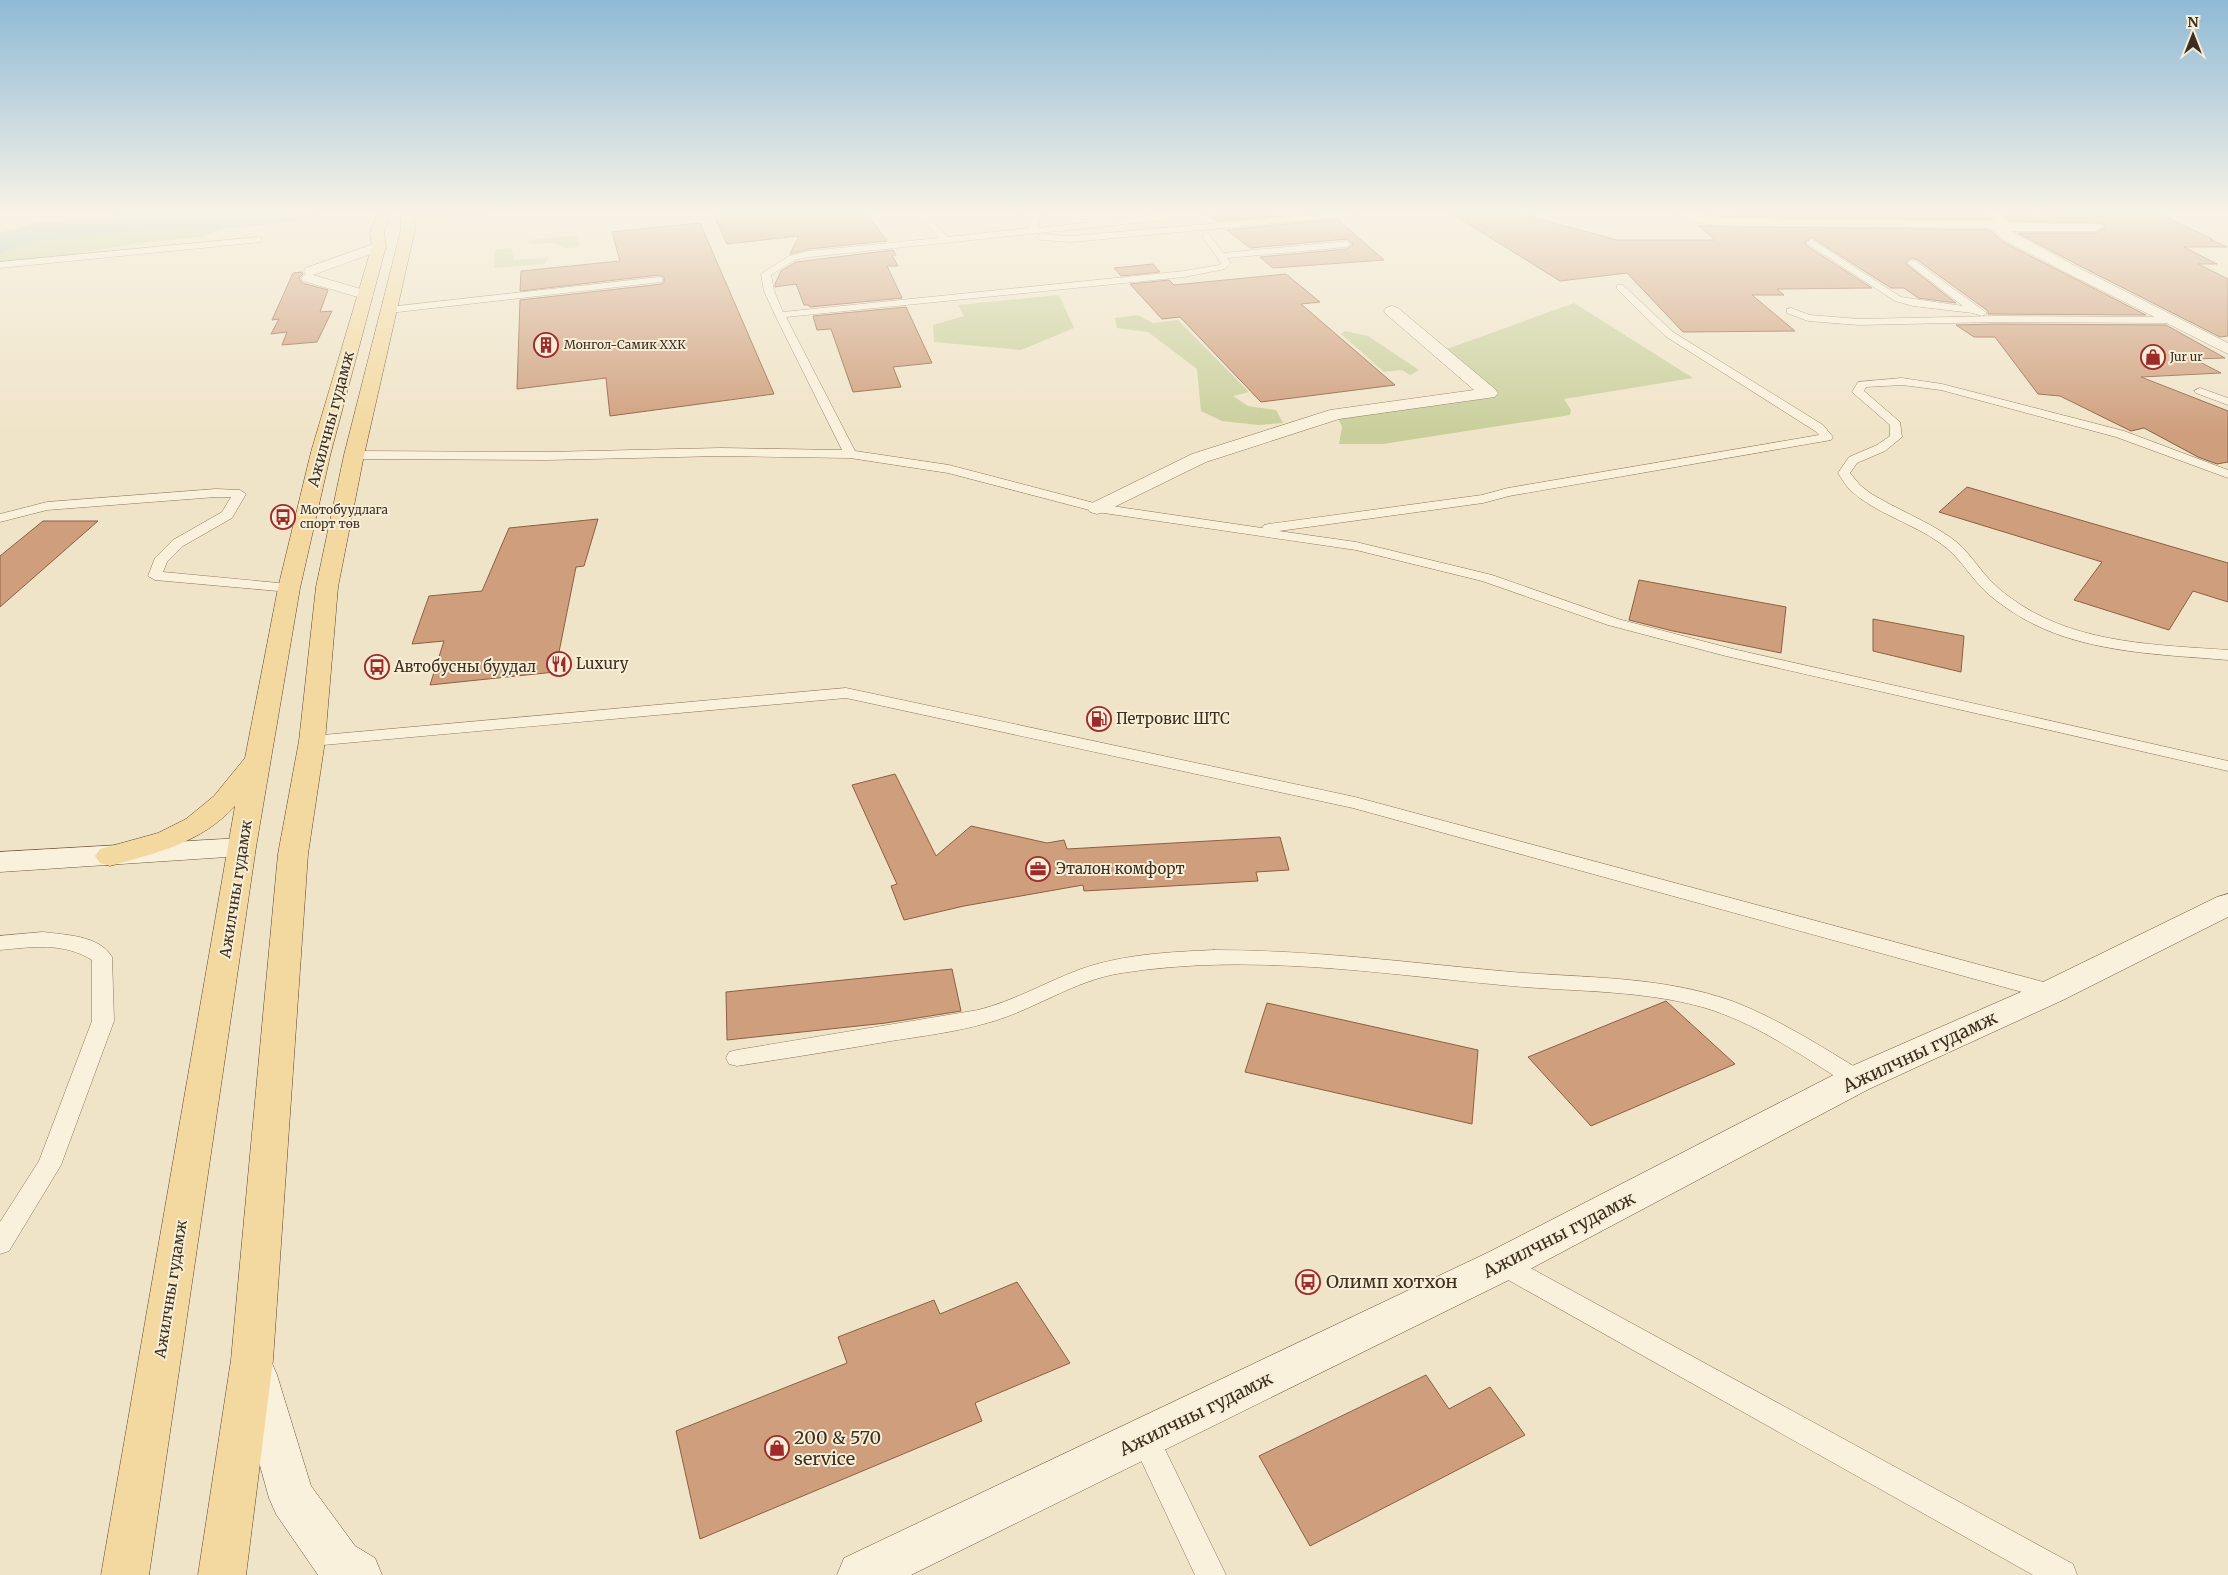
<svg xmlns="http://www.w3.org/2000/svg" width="2228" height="1575" font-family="Merriweather,serif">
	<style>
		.green { fill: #c9cf9b }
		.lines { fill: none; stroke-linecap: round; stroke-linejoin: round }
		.river { fill: #a9c4bc; fill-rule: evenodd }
		.building { fill: #cf9f7d; stroke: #8d5f41 }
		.lane-casing { stroke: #8d765c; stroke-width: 1 }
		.street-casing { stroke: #8d765c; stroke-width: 1 }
		.secondary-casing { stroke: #6f573f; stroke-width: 1 }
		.primary-casing { stroke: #5b4430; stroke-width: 1 }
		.lane { fill: #faf1dc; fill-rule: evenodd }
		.street { fill: #faf1dc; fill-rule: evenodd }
		.secondary { fill: #faf1dc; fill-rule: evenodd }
		.primary { fill: #f3d9a0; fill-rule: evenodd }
		.labels { text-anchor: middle; stroke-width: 4; stroke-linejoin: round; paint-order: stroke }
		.far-poi-label { font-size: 12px; fill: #3d2e20; stroke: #f7eed8; text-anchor: start }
		.street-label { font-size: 15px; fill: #3d2e20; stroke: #f7eed8 }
		.poi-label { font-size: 15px; fill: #3d2e20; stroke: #f7eed8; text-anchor: start }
		.near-street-label { font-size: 18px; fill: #3d2e20; stroke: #f7eed8 }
		.near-poi-label { font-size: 18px; fill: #3d2e20; stroke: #f7eed8; text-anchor: start }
	</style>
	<rect width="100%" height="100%" fill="#f0e4c8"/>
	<!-- green -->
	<path class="green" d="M270,213H303L257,219L200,237L134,244L52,258L0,262V242C23,234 43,227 68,228C80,229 91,232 102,231L105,228L114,226H134L159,221L225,222Z
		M419,213H501L438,221L416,220Z
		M577,235L580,247L565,248L554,243L530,244L528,240Z
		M511,248L514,260L548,258L544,264L494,268L495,250Z
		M1059,295L1074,328L1021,350L934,342L933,325L964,316L958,305Z
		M1574,303L1693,378L1564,399L1571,410L1570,415L1383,444H1339L1342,427L1338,418L1492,393L1447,349Z
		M1138,315L1153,323L1178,320L1249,392L1233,396L1248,406L1276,410L1283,423L1258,425L1222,421L1201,411L1197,369L1148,332L1117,328L1115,318Z
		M1345,331L1368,336L1419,370L1410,375L1402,370L1384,372L1341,334Z"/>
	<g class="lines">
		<!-- river -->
		<path class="river" d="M141,213H316L312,219L239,228H165L38,241L0,253V233L35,223Z"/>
	</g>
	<!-- building -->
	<path class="building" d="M713,213H866L887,241L809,249L790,254L799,236L727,244Z
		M1206,213H1314L1217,221Z
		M1451,213H1517L1617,240H1715L1699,226L1987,230L1992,232L2005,243L2146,315L1988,314V311L1916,259L1911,258L1905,263L1956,303L1918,298L1904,288H1891L1811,237L1805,242L1807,246L1872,288L1777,289L1784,295H1752L1795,331L1683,332L1627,273L1560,281Z
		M1704,213H1985L1992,219L1795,218L1722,216Z
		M1999,213H2158L2212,239H2210L2227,247H2184L2217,264H2198L2228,279V336L2220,337L2078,265L2018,233H2096L2105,227L2103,223L2011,221Z
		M1337,219L1384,260L1273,268L1260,257L1347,249L1353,244L1347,239L1250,248L1227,230Z
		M700,223L774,394L610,416L606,378L517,389L520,300L662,284L664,282V277L659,275L520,291L521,271L620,261L612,232Z
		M893,250L896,255H892L898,266H887L902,298L810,307L809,305H804L796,284L775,287V284L781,271L796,262Z
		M1153,264L1160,272L1121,276L1114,268Z
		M302,272L303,274L299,278L302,283L328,290L320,312L332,311L317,342L282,345L287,332L271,334L279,319L272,320L293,273Z
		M1286,274L1320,302L1301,304L1395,385L1261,402L1180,317L1162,319L1130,284L1169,280L1174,285Z
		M906,307L932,363L893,367L901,387L853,392L831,329L817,330L813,316Z
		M1996,324L2166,325L2225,358L2194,359L2221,373L2141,377L2228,411V462L2217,464L2198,457L2144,428L2131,431L2060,396L2038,394L1995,337H1974L1956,325Z
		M1967,487L2228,563V602L2193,591L2169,630L2074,600L2102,562L1939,512Z
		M598,519L584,566L576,567L555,672L430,685L444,641L412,644L429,596L482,591L509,528Z
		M43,521H98L0,607V556Z
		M1639,580L1786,607L1781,653L1673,631L1629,620Z
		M1873,619L1964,636L1961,672L1873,651Z
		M895,774L936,856L971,826L1047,843L1064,840L1067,849L1280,837L1289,870L1256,872L1258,881L1084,891L1083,885L964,906L904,920L891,886L897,884L852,785Z
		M952,969L961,1011L886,1023L727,1040L726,992Z
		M1666,1001L1735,1064L1591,1126L1528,1057Z
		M1267,1003L1478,1050L1472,1124L1245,1072Z
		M1017,1282L1070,1363L975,1403L982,1421L700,1539L676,1431L847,1363L838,1337L934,1300L940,1314Z
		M1426,1375L1449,1409L1490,1387L1525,1435L1310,1546L1259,1456Z"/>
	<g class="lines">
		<defs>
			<path id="lane" d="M916,213H924L948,237L1028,228L1033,213H1041L1038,228L1173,213L1177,216L1173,219L809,257L795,260L771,275L774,291L783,312L1184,271L1219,265L1221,263L1202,236L1206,233L1209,234L1223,253L1347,241L1351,244L1347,247L1227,258L1231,263L1225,269L1184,277L786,317L855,451L949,465L1098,504L1262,528L1264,525L1269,524L1482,495L1508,488L1819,435L1815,431L1665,336L1617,289V285H1623L1673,332L1823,425L1833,437L1831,440L1509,496L1483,503L1279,531L1356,542L1492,575L1618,619L1733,649L2228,761V771L1726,656L1608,625L1482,581L1356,550L1097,512L948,473L850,458L721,456L546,460L354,459L348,455L354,451L546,452L721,448L842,450L775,315L764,291L761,274L789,256L809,251L939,238Z
				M1331,213H1356L1352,216L1072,242L1041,240L1037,237L1041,234L1072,236Z
				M1987,213H1996L2010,222L2006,225L1985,226V222L1997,220Z
				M258,237L261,238V242L0,268V262Z
				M1811,239L1901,297L1963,306L1907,263L1912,260L1915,261L1987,313L1982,316L1973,313L1913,306L1895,301L1808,244L1807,242Z
				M659,277L662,278V282L389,313L384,310L389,307Z
				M1791,308L1810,315L1859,319L1996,316L2170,317L2175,320L2170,323L1996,322L1859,325L1808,321L1787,313V309Z
				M1902,378L1942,384L2124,431L2228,470V478L2116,437L1941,390L1902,385L1866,387L1864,391L1900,422L1902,437L1885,451L1857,463L1850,473L1860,485L1870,493C1896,509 1925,520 1950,537C1969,550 1978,569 1994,584C2002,592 2012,599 2021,605C2082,644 2159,645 2228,650V660C2156,654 2073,653 2011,611C2002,605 1992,598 1984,590C1968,574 1959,556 1940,543C1912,523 1877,514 1851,491C1846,486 1842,479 1838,473L1849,457L1877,445L1890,436V425L1852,392L1858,382Z
				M2200,388L2228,398V405L2196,393L2194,391Z
				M216,489L240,490L246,494L232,518L183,546L167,562L163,572L289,584L294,585L296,588L294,591L289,592L155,580L148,576L155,558L173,540L222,512L231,497H216L47,510L0,522V514L47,502Z
				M846,688L1355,797L2051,984L2058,987L2061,992L2058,997L2051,1000L1353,808L846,698L312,746L306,745L304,741L306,737L312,736Z
				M43,932C65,935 99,935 112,957L114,1021L61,1165L9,1251L0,1254V1222L39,1161L92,1021V960C63,942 33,947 0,950V936Z
				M1214,950C1314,950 1412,963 1512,972C1586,978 1661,976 1732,1001C1779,1019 1822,1047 1865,1073L1868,1079L1865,1085L1857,1088L1849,1085C1802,1056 1755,1022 1702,1007C1637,989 1568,992 1501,985C1375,973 1249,953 1122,973C1074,980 1033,1011 987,1023C956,1032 923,1036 891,1041C840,1050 788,1058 737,1066L729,1064L726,1058L729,1052L737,1050L978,1010C1014,1001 1046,982 1081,969C1124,954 1170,952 1214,950Z
				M1503,1253L2073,1564L2077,1575H2033L1494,1272L1490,1264L1494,1256Z
				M1145,1425L1155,1429L1226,1575H1195L1131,1439L1135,1429Z"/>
			<path id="street" d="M1677,213H1696L1722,218L1795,220H1988L1999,223L2101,224L2103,227L2096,231H2011L2077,267L2228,343V354L2067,273L2006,241L1993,230L1987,228L1722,226C1709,224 1687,223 1677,213Z
				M379,242L384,243L386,246L384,249L313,275L371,292L374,295L371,298H361L303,281L301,278L306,274L304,271L306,268Z
				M1392,306L1398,308L1495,389L1498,393L1495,397L1339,419L1206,462L1104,512L1097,514L1090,512L1087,508L1090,504L1192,454L1330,410L1474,390L1386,314L1384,311L1386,308Z"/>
			<path id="secondary" d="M242,838L252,840L256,847L252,854L242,856L0,872V852Z
				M2228,894V917L2063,1000L1869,1089L1517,1276L911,1575H837L844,1558L1489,1252L1845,1069L2039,984L2217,897Z
				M256,1355L271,1361L277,1375L311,1486L355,1546L375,1558L382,1575H318L276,1514L269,1498L235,1375L241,1361Z"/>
			<path id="primary" d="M378,213H391L384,233L386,246L331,452L300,588L256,847L149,1575H101L235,806C201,843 157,853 110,866L100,863L95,856L100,849L158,833L186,819L214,796L245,758L278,588L311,452L372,246L370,233Z
				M401,213H414L415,230L364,455L338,587L325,741L308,854L273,1360L246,1575H198L231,1360L278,854L299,741L316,587L344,455L401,230Z"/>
		</defs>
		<!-- lane casing -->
		<use href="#lane" class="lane-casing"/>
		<!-- street casing -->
		<use href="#street" class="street-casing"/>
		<!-- secondary casing -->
		<use href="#secondary" class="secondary-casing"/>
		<!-- primary casing -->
		<use href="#primary" class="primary-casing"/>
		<!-- lane -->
		<use href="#lane" class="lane"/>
		<!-- street -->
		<use href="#street" class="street"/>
		<!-- secondary -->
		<use href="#secondary" class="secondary"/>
		<!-- primary -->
		<use href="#primary" class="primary"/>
	</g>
	<!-- sky -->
	<linearGradient id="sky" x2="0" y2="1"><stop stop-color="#8fbad6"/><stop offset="0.49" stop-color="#f8f3e6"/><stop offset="1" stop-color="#f8f3e6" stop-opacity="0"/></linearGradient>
	<rect width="2228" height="433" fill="url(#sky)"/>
	<!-- icons -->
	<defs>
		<symbol id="building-ring" viewBox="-11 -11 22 22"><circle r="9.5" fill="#f7eed8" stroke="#9e2a2b" stroke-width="1.5"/><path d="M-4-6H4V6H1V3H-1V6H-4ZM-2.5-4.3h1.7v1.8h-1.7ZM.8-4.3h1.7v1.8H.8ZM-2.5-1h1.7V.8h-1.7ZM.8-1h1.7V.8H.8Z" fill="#9e2a2b"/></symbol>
		<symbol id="shop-ring" viewBox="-11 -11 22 22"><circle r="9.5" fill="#f7eed8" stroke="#9e2a2b" stroke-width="1.5"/><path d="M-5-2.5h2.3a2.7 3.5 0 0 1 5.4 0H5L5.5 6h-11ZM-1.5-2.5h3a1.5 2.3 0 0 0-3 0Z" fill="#9e2a2b"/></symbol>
		<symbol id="bus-ring" viewBox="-11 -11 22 22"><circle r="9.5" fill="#f7eed8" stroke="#9e2a2b" stroke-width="1.5"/><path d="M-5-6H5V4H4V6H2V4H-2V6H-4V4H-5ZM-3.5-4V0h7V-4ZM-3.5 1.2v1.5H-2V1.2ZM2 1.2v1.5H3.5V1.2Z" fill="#9e2a2b"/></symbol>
		<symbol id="restaurant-ring" viewBox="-11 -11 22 22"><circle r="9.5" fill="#f7eed8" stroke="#9e2a2b" stroke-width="1.5"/><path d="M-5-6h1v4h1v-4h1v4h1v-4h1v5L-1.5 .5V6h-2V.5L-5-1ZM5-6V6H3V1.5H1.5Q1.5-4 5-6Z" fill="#9e2a2b"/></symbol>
		<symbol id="fuel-ring" viewBox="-11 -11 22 22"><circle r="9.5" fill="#f7eed8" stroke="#9e2a2b" stroke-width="1.5"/><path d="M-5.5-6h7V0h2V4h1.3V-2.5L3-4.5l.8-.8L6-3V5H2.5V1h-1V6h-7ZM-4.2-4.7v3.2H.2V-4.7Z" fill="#9e2a2b"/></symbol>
		<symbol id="office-ring" viewBox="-11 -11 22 22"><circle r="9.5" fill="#f7eed8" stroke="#9e2a2b" stroke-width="1.5"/><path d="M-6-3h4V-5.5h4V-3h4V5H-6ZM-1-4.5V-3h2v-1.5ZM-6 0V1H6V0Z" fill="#9e2a2b"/></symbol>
	</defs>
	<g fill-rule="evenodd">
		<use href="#building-ring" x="532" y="331" width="28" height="28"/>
		<use href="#shop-ring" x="2139" y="343" width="28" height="28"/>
		<use href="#bus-ring" x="269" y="503" width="28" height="28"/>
		<use href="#restaurant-ring" x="545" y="650" width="28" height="28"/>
		<use href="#bus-ring" x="363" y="653" width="28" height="28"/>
		<use href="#fuel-ring" x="1085" y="705" width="28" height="28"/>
		<use href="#office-ring" x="1024" y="855" width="28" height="28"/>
		<use href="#bus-ring" x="1294" y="1268" width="28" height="28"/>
		<use href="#shop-ring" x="763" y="1434" width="28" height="28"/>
	</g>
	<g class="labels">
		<!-- far-poi labels -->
		<g class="far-poi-label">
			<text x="564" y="349">Монгол-Самик ХХК</text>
			<text x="2170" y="361">Jur ur</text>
			<text x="300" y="514">Мотобуудлага<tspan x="300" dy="14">спорт төв</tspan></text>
		</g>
		<!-- street labels -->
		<g class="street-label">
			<text transform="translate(331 419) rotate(-75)" y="5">Ажилчны гудамж</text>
			<text transform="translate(236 889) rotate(-81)" y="5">Ажилчны гудамж</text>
			<text transform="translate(171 1289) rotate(-81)" y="5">Ажилчны гудамж</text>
		</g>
		<!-- poi labels -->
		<g class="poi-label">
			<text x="576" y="669">Luxury</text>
			<text x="394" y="672">Автобусны буудал</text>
			<text x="1116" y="724">Петровис ШТС</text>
			<text x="1056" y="874">Эталон комфорт</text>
		</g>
		<!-- near-street labels -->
		<g class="near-street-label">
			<text transform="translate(1920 1052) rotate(-25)" y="6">Ажилчны гудамж</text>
			<text transform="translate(1559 1235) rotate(-27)" y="6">Ажилчны гудамж</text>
			<text transform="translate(1196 1414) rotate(-26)" y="6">Ажилчны гудамж</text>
		</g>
		<!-- near-poi labels -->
		<g class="near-poi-label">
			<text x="1326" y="1288">Олимп хотхон</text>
			<text x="794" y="1444">200 &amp; 570<tspan x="794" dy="21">service</tspan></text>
		</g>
	</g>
	<!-- north arrow -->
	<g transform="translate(2193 35)" stroke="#f7eed8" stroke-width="4" paint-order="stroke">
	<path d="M0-4L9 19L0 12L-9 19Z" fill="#3d2e20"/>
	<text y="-8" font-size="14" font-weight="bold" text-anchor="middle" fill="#3d2e20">N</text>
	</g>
</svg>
